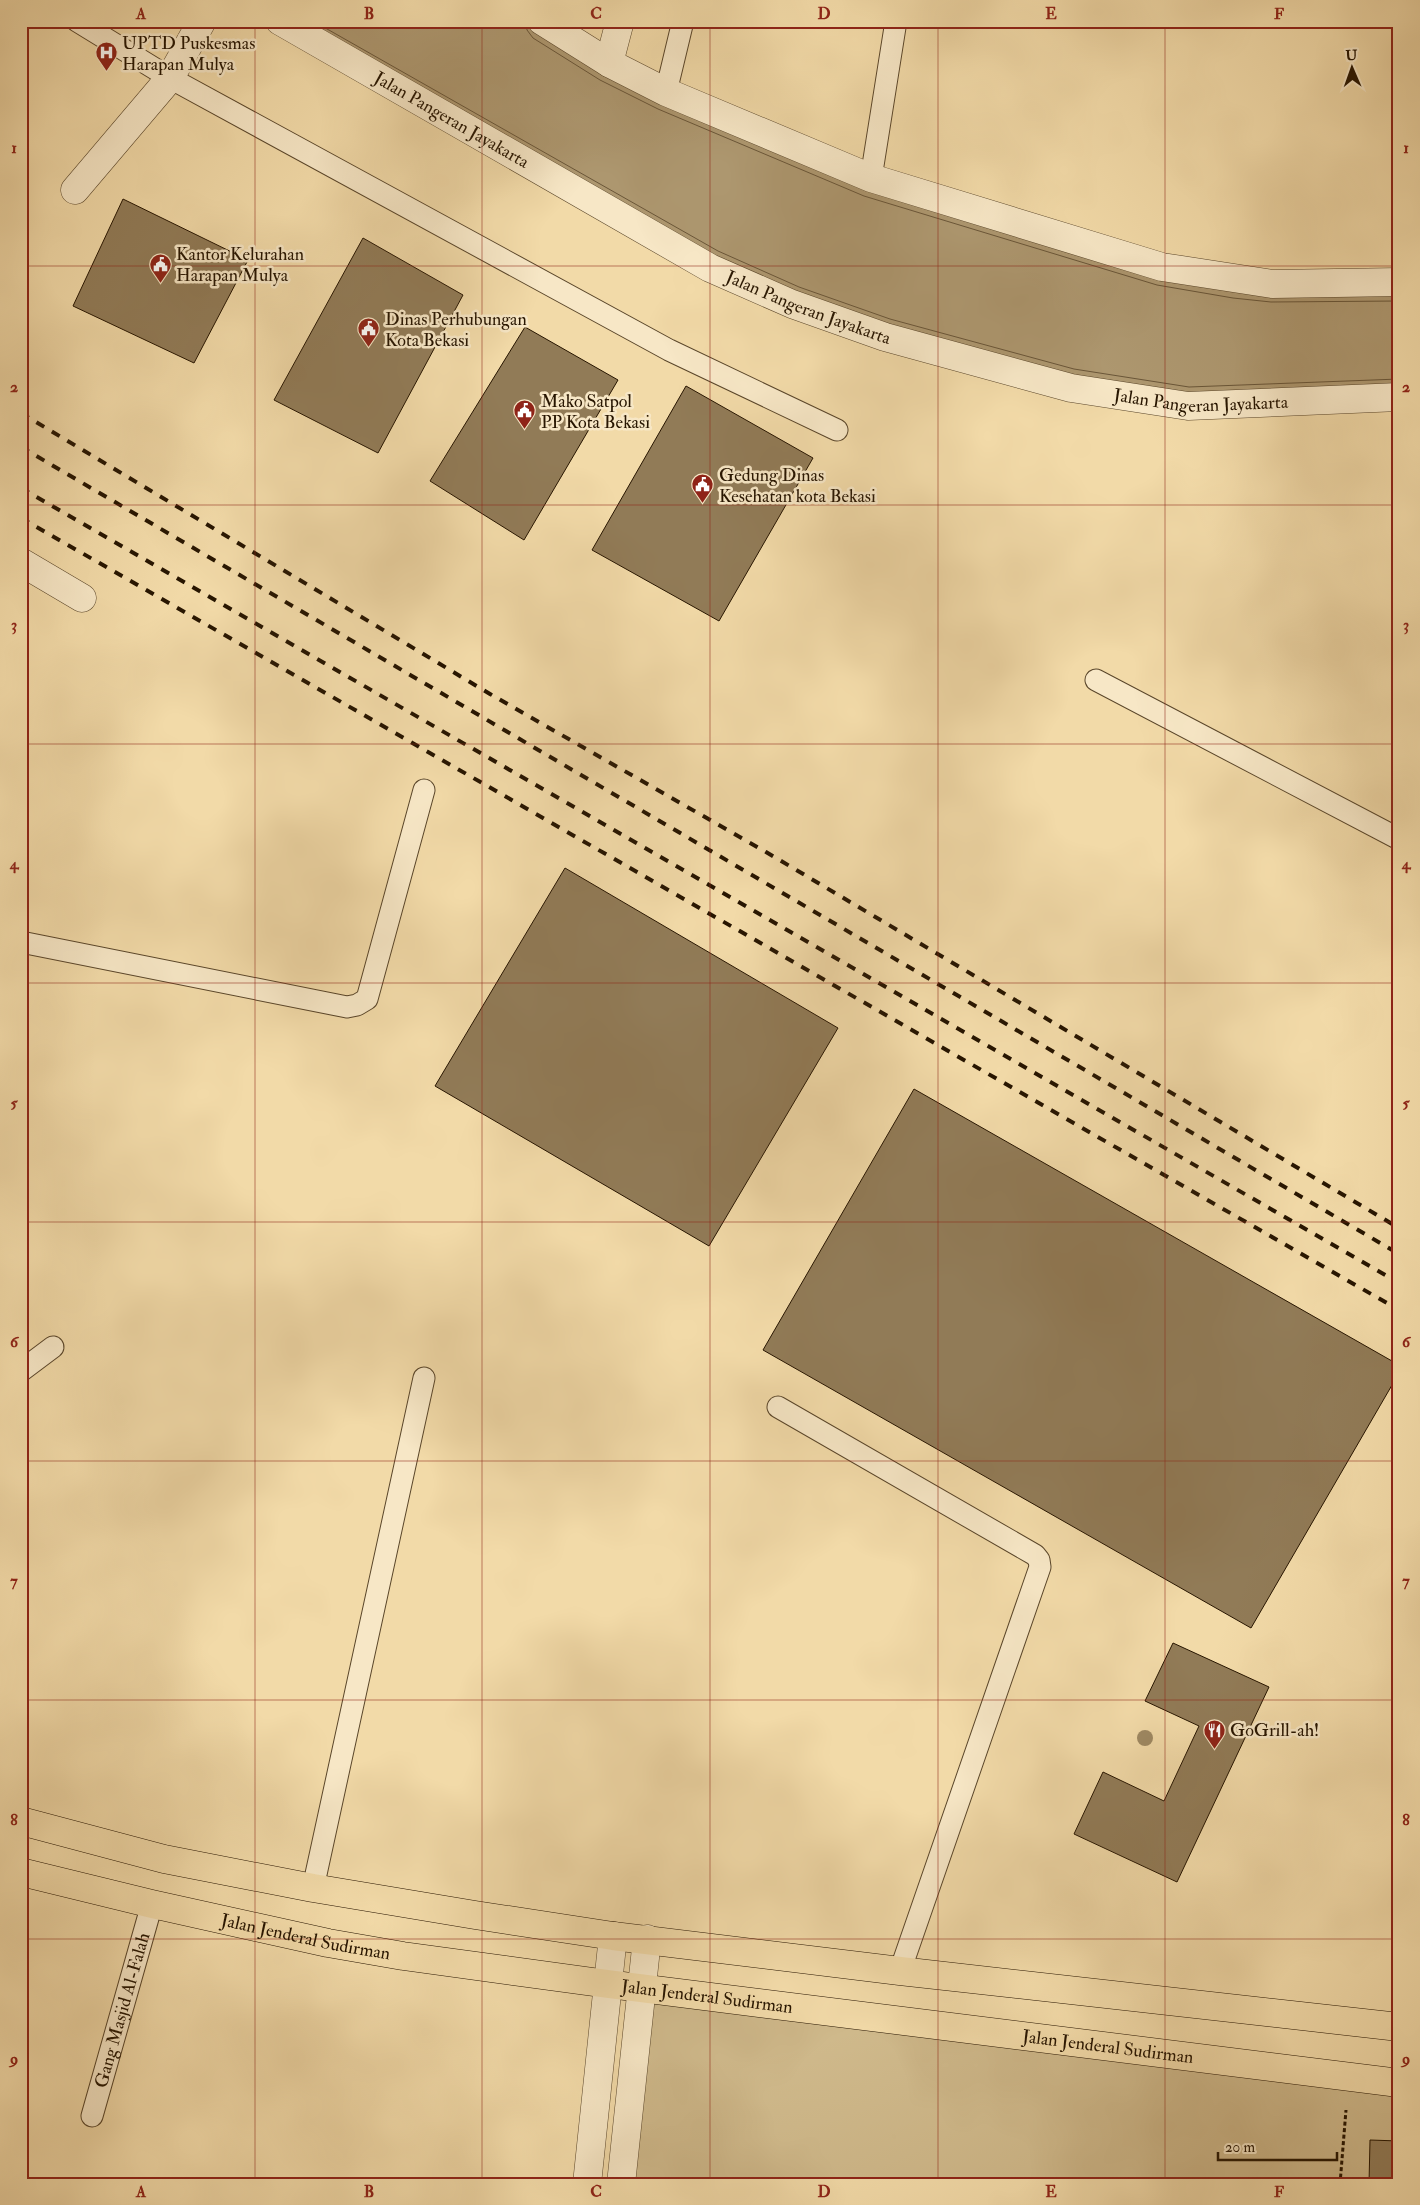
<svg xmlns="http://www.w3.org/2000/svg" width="1420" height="2205" font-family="'IM FELL Double Pica',serif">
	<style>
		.green { fill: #cfb98b; stroke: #7b6746 }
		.water { fill: #ad976f; stroke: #776343 }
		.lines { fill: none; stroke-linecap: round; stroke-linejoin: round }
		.shore { stroke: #6a5638; stroke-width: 1 }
		.building { fill: #917b57; stroke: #271500 }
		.service-casing { stroke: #5a462a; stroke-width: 23 }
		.minor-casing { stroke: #5a462a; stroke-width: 29 }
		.tertiary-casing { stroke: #5a462a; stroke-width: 29 }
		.trunk-casing { stroke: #271500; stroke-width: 29 }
		.path { stroke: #271500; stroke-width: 3; stroke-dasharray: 4 2.5; stroke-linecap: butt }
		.service { stroke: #f7e7c6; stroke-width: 21 }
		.minor { stroke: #f7e7c6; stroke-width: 28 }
		.tertiary { stroke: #f7e7c6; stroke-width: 28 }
		.trunk { stroke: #f2daa8; stroke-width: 28 }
		.rail { stroke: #271500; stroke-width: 4; stroke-dasharray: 9 9; stroke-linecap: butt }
		.tree { fill: #9e8963 }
		.grid { fill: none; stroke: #8f2418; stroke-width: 1; stroke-opacity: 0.55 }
		.labels { text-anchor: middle; stroke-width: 5; stroke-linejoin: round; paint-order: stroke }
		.poi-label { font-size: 18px; fill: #271500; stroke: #f7e7c6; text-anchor: start }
		.street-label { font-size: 18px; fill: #271500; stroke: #f7e7c6 }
		.neatline { fill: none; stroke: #8f2418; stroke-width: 2 }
		.grid-label { font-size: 16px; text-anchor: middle; font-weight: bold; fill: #8f2418 }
	</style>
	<rect width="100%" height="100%" fill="#f2daa8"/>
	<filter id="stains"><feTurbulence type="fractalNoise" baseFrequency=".004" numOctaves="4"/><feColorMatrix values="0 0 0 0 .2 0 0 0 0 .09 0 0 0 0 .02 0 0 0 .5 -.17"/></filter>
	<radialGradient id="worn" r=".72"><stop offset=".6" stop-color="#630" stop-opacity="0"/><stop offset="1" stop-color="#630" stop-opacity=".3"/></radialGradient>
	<!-- green -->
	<path class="green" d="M646,1988L1399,2083V2184H627Z"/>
	<!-- water -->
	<path class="water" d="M275,21H542L666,92L1162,267L1399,282V397L1188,406L792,304Z"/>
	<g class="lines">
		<!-- shore -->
		<path class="shore" d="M313,21L718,251L799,287L890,319L1074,369L1189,387L1399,379
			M526,21L527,30L533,38L600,80L658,109L864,196L1157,285L1233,298L1271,302L1399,301"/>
	</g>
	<!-- building -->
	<path class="building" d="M123,199L248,260L194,363L73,306Z
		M363,238L463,295L378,453L274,400Z
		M525,327L618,380L524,540L430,481Z
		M686,386L813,458L719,621L592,550Z
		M565,868L838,1028L709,1246L435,1086Z
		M914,1089L1399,1365V1373L1251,1628L763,1350Z
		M1173,1643L1269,1687L1177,1882L1074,1834L1103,1772L1164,1801L1199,1726L1145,1701Z
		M1370,2140L1399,2141V2184H1369Z"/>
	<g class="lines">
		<defs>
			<g id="service">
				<path d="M77,21L170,78L669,350L837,430"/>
				<path d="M666,92L683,21"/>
				<path d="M871,178L896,21"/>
				<path d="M1096,680L1399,839"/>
				<path d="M21,942L347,1007L357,1005L367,999L424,790"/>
				<path d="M21,1371L53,1347"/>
				<path d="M778,1407L1035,1555L1039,1560L1040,1567L900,1971"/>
				<path d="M313,1888L424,1378"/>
				<path id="s1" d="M92,2116L152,1904"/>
			</g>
			<path id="minor" d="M609,63L620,21
				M75,190L170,78L202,21
				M21,562L82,598
				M587,2184L613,1936
				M621,2184L647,1939"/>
			<g id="tertiary">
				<path id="s2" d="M280,21L710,268L792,304L885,337L1071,388L1188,406L1399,397"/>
				<path d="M542,21L609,63L666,92L871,178L1162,267L1272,284L1399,282"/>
			</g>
			<g id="trunk">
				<path d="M21,1821L164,1859L313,1888L475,1915L613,1936L900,1971L1399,2027"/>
				<path id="s3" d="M21,1872L152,1904L328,1943L403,1956L608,1984L1399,2083"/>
			</g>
		</defs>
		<!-- service casing -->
		<use href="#service" class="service-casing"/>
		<!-- minor casing -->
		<use href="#minor" class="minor-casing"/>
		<!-- tertiary casing -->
		<use href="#tertiary" class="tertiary-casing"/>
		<!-- trunk casing -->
		<use href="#trunk" class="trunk-casing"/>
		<!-- path -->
		<path class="path" d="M1340,2184L1346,2110"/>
		<!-- service -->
		<use href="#service" class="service"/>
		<!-- minor -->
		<use href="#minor" class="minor"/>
		<!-- tertiary -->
		<use href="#tertiary" class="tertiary"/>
		<!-- trunk -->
		<use href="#trunk" class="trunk"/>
		<!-- rail -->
		<path class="rail" d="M21,413L490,694L766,852L1399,1228
			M21,447L1399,1254
			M21,488L1399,1283
			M21,518L1399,1310"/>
	</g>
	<!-- trees -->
	<circle class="tree" cx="1145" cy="1738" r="8"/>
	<!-- grid -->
	<path class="grid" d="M255,21V2184M482,21V2184M710,21V2184M938,21V2184M1165,21V2184M21,266H1399M21,505H1399M21,744H1399M21,983H1399M21,1222H1399M21,1461H1399M21,1700H1399M21,1939H1399"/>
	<!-- icons -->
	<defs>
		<symbol id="hospital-pin" viewBox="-11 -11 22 30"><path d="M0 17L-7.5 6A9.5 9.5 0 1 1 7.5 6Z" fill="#8f2418" stroke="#f7e7c6"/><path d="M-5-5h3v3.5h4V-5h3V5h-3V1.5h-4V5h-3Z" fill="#fff"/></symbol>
		<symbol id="civic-pin" viewBox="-11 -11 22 30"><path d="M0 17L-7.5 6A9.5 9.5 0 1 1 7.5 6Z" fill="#8f2418" stroke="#f7e7c6"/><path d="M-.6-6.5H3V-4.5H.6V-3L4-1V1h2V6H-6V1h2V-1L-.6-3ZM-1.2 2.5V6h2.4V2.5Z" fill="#fff"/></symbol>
		<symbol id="restaurant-pin" viewBox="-11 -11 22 30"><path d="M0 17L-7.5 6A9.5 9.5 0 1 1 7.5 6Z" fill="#8f2418" stroke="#f7e7c6"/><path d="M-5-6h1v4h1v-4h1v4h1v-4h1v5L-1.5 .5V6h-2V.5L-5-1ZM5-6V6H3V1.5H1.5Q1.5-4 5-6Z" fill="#fff"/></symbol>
	</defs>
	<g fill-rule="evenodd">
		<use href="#hospital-pin" x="94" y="40" width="25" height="34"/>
		<use href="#civic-pin" x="148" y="252" width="25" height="34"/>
		<use href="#civic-pin" x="356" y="316" width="25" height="34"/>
		<use href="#civic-pin" x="512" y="398" width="25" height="34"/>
		<use href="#civic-pin" x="690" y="472" width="25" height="34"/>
		<use href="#restaurant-pin" x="1202" y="1718" width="25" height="34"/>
	</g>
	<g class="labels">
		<!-- poi labels -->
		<g class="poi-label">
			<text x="122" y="49">UPTD Puskesmas<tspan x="122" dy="21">Harapan Mulya</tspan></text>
			<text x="176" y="260">Kantor Kelurahan<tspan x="176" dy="21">Harapan Mulya</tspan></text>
			<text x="385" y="325">Dinas Perhubungan<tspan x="385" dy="21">Kota Bekasi</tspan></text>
			<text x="541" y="407">Mako Satpol<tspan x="541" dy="21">PP Kota Bekasi</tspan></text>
			<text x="719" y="481">Gedung Dinas<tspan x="719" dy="21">Kesehatan kota Bekasi</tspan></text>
			<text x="1230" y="1736">GoGrill-ah!</text>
		</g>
		<!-- street labels -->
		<g class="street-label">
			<text dy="6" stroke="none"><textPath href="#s2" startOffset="198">Jalan Pangeran Jayakarta</textPath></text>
			<text dy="6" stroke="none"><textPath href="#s2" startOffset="602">Jalan Pangeran Jayakarta</textPath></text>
			<text dy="6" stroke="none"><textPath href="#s2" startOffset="1008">Jalan Pangeran Jayakarta</textPath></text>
			<text dy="6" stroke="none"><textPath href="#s3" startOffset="292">Jalan Jenderal Sudirman</textPath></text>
			<text dy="6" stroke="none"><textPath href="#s3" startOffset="698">Jalan Jenderal Sudirman</textPath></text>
			<text dy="6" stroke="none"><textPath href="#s1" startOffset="110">Gang Masjid Al-Falah</textPath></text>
			<text dy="6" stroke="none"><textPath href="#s3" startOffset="1102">Jalan Jenderal Sudirman</textPath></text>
		</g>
	</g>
	<!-- margin -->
	<rect width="1420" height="2205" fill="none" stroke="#f2daa8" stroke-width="55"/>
	<!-- north arrow -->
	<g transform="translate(1352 68) rotate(358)" stroke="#f7e7c6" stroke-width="4" paint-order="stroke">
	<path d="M0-4L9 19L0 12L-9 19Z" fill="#271500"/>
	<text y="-8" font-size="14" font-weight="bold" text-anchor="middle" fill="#271500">U</text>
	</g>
	<!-- scale -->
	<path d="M1218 2152v8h119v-8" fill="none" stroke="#271500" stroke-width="2.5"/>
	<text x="1225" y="2152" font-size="15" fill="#271500" stroke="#f7e7c6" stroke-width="4" paint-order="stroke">20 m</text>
	<rect x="28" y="28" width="1364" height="2150" class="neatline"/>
	<g class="grid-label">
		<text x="141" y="19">A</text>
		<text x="369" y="19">B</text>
		<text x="596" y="19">C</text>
		<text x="824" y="19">D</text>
		<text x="1051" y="19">E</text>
		<text x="1279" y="19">F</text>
		<text x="14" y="153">1</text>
		<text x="1406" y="153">1</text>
		<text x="14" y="392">2</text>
		<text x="1406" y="392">2</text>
		<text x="14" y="630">3</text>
		<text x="1406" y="630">3</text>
		<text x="14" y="869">4</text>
		<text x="1406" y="869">4</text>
		<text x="14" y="1108">5</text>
		<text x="1406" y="1108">5</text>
		<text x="14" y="1347">6</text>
		<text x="1406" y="1347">6</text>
		<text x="14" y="1586">7</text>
		<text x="1406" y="1586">7</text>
		<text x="14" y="1825">8</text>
		<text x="1406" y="1825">8</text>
		<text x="14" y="2064">9</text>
		<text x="1406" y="2064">9</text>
		<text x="141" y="2197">A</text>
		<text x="369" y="2197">B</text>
		<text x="596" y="2197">C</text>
		<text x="824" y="2197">D</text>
		<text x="1051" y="2197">E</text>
		<text x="1279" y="2197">F</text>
	</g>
	<rect width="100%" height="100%" filter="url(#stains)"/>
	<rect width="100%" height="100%" fill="url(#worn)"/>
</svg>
